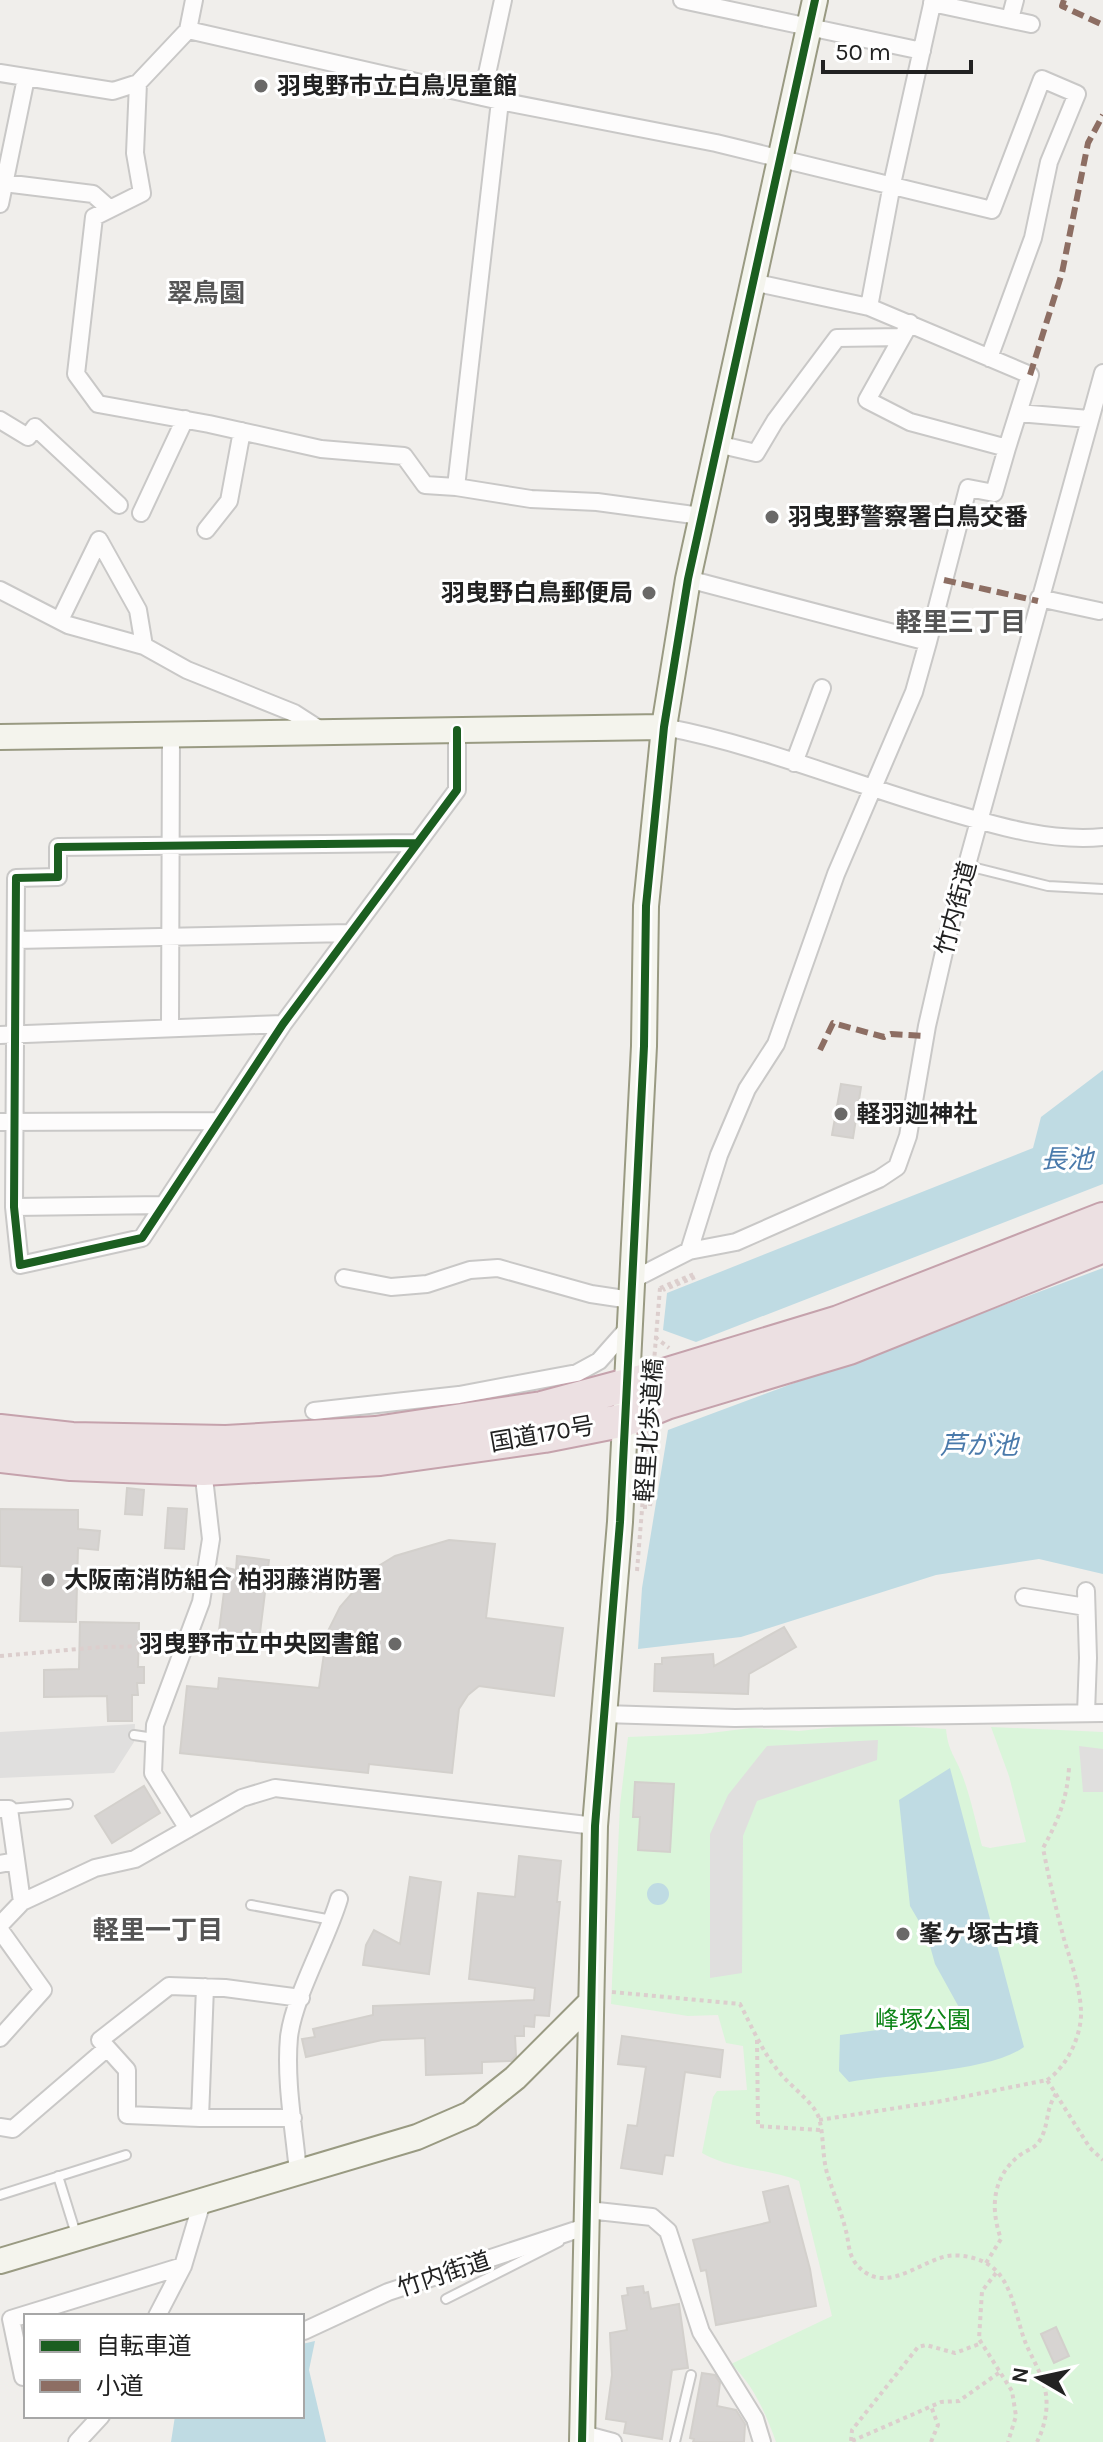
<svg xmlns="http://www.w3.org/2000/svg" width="1103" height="2442" font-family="Karla,'Noto Sans JP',sans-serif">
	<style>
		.park { fill: #daf5da }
		.parking { fill: #e0dfde }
		.water { fill: #bfdbe3 }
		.building { fill: #d7d4d2; stroke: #d3d0cc; stroke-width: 2 }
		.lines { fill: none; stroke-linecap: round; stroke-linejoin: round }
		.lane-casing { stroke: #c9c8c7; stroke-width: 12 }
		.street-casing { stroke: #c9c8c7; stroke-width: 20 }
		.secondary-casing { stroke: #999a82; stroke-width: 28 }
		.highway-casing { stroke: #c5a2ac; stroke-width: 36 }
		.path { stroke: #dccecd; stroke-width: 4; stroke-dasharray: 4 4; stroke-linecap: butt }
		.lane { stroke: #fdfcfc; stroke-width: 8 }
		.street { stroke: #fdfcfc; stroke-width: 16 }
		.secondary { stroke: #f4f4ed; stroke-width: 24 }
		.highway { stroke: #ece0e2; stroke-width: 32 }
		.path-bridge { stroke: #dccecd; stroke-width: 4; stroke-dasharray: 4 4; stroke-linecap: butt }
		.quiet { stroke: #8d6e63; stroke-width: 6; stroke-dasharray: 12 6; stroke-linecap: butt }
		.cycleway-casing { stroke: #fff; stroke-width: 13 }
		.cycleway { stroke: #1b5e20; stroke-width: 8 }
		.poi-dot { fill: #6a6968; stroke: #fff; stroke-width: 3 }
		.labels { text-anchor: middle; stroke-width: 6; stroke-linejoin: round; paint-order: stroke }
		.poi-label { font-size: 24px; font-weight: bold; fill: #222; stroke: #fff; text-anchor: start }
		.street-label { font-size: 24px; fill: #222; stroke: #fff }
		.park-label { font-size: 24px; fill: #0c8416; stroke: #fff }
		.neighbourhood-label { font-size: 26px; font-weight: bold; fill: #555; stroke: #fff }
		.water-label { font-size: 26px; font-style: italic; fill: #4a7aab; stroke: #fff }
	</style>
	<rect width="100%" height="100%" fill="#f0eeeb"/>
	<!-- park -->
	<path class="park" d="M864,1724L946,1729C948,1752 956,1757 963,1777C971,1799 976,1823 982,1846L990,1848L1026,1842L1009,1776L991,1727L1103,1732V2442H776C766,2414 753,2384 731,2364L832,2316L799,2181C768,2168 731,2170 702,2153L713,2097L717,2091L747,2090L743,2046L726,2043L718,2015L688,2016L611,2004L620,1805L628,1737L702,1734L751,1728L799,1731Z"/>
	<!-- parking -->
	<path class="parking" d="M135,1724L134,1742L114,1773L0,1778V1732Z
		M878,1740L877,1760L757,1801L743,1836L742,1973L710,1978V1834L728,1795L767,1746Z
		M1079,1746L1103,1749V1792H1083Z"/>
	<!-- water -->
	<path class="water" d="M1103,1070V1184L696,1342L663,1330L667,1293L1033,1148L1041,1117Z
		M1103,1268V1574L1039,1559L936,1575L741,1637L638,1649L642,1588L668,1430Z
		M950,1768L1024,2047C990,2072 894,2074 849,2082L839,2071L840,2035L953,2020L961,2011L935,1964L927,1935L910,1906L899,1800Z
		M647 1894a11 11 0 1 1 22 0a11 11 0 1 1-22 0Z
		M315,2341L309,2370L326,2442H171L175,2416H302V2344Z"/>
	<!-- building -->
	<path class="building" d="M841,1084L861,1087L853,1138L832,1135Z
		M127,1488L144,1490L142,1515L125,1514Z
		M168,1508L187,1509L184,1549L165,1548Z
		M0,1509L78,1510V1529L100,1531L98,1550L78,1548L76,1622L20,1621L22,1567L0,1566Z
		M449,1540L495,1544L486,1618L563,1628L554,1696L479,1686L468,1695L459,1709L452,1773L369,1764L368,1773L180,1753L187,1686L218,1689L219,1678L319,1688L327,1633L340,1607L372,1570L395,1556Z
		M237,1556L269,1560L259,1641L221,1636L222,1631H219L227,1568L236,1570Z
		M80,1622L139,1623L138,1667H144V1683H137L138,1695H132V1721H108L107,1696L44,1697V1670L79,1669Z
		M784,1627L796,1647L749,1674L748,1694L654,1691L655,1664H662V1658L713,1654L714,1666Z
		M635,1782L674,1784L670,1852L638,1850L640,1817H633Z
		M144,1786L160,1813L112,1843L95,1816Z
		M519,1856L561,1861L557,1902H560L549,2016L535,2015L534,2027L524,2026V2036H515L516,2056L511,2061L482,2062V2073L426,2075L425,2038L382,2040L306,2057L302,2039L315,2037L313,2029L373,2015V2006L534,2000L535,1988L469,1979L478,1893L515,1897Z
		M410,1877L441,1882L429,1974L363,1965L366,1945L374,1930L400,1944Z
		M622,2036L723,2050L720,2077L685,2072L673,2156L665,2155L662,2174L621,2168L628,2125L637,2126L646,2067L618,2064Z
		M788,2186L810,2269L816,2306L716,2325L706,2270L701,2271L693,2240L770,2222L763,2192Z
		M643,2286L644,2293L648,2292L651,2309L679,2304L688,2368L672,2370L662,2439L624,2433L626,2422L606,2419L612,2375L610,2333L627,2330L622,2296L628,2295L627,2288Z
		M1056,2327L1069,2356L1054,2363L1041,2334Z
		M702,2373L715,2375L720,2383L717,2406L736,2410L745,2424L744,2442H693L694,2439L690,2438Z"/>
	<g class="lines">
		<defs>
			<path id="lane" d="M968,866L1048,886L1103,889
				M134,1735L154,1738
				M9,1809L68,1804
				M251,1905L332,1920
				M58,2176L76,2234
				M0,2195L126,2155
				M446,2299L559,2242
				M675,2442L691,2375"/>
			<path id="street" d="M682,0L922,51
				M932,3L1031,24
				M1010,19L1015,0
				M188,30L500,101L716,143L992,210L1042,79L1077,94L1049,162L1033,238L989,358
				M0,73L113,91L138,83L188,30L194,0
				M138,83L135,153L142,193L94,217L76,374L98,404L209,424L321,449L404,456L425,485L456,487L531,499L597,502L701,516
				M482,97L503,0
				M4,183L93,194L110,209
				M0,204L26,78
				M752,282L869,307L1030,375L1007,448
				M869,307L892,184L933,0
				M1018,413L1089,419
				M0,420L28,437L35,427L119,505
				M717,444L756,453L775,421L837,338L902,337
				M456,487L500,101
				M141,513L185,419
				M206,530L229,501L242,431
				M99,540L138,610L144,646
				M688,579L928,642L968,488L994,493L1007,448L910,422L867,400L910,323
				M0,590L68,625L144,646L187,670L294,713L322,731
				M1039,598L1099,611
				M60,620L99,540
				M664,727C760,745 852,784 946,811C997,826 1050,842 1103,837
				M794,763L822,688
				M416,843L58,847V877L16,878L14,1207L20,1265L142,1238L283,1024L457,790V730
				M16,940L350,933
				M170,1027L171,735
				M0,1035L283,1024
				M0,1122L219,1121
				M14,1207L164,1205
				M689,1251L719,1155L747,1089L776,1044L836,874L914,692L928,642
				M344,1278L391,1287L427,1284L470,1270L498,1268L591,1294L631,1300
				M632,1280L689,1251L736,1242L879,1179L897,1167L908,1136L927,1026L950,926L1103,373
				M314,1411L459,1395L577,1373L599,1361L630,1326
				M1024,1597L1086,1607
				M1086,1713L1088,1658L1086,1591
				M603,1714L735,1718L1103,1713
				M0,1809H9L22,1902
				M188,1829L153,1773L155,1725L201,1602L211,1539L203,1469
				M0,1864L16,1861
				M0,1925L22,1902L95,1868L135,1859L242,1798L275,1788L595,1826
				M0,1930L43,1990L0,2038
				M200,2118L205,1987
				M293,2118H200L127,2115V2070L100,2040L169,1986L225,1988L301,1998
				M0,2127L13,2129L106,2049
				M298,2172C294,2128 285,2081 289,2037C294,1996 327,1940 339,1899
				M588,2210L652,2217L668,2231L701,2332L755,2419L762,2442
				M157,2316L183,2266L202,2202
				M304,2331L388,2292L588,2226
				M26,2377H23L11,2319L183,2266
				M583,2434L613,2442
				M77,2442L101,2416"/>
			<path id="secondary" d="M0,737L664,727
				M0,2261L417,2137L470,2114L515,2078L591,2002
				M582,2442L595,1826L620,1522L644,1046L646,906L664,727L688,579L815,0"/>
			<path id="highway" d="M0,1431L72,1439L226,1442L376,1433L542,1408L661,1376L839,1322L1103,1219
				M0,1456L71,1464L203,1469L380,1459L544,1436L625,1420L666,1403L849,1348L1103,1246"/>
		</defs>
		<!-- lane casing -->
		<use href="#lane" class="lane-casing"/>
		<!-- street casing -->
		<use href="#street" class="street-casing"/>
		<!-- secondary casing -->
		<use href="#secondary" class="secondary-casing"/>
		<!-- highway casing -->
		<use href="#highway" class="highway-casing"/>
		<!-- path -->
		<path class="path" d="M660,1288L694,1274L695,1277L663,1290
			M655,1337L669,1348
			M643,1507H650L656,1437
			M0,1656L101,1647L165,1646
			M612,1992L740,2004C751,2025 761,2049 776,2068C787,2084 814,2102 819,2118C824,2136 822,2155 827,2173C833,2192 841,2211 846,2231C849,2242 848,2255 857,2265C882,2294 913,2267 940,2258C951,2254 965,2255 976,2259C1013,2269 1014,2315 1026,2344C1032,2358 1042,2374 1045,2389C1049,2407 1045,2426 1037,2442
			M757,2040L758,2126L821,2130
			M1047,2080C1067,2067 1082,2035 1081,2011C1080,1987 1071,1962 1064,1939C1056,1909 1049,1879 1043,1848C1058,1821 1067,1799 1069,1768
			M819,2120L942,2101L1047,2080L1090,2148L1103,2160
			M986,2263L1001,2239C990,2208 992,2177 1020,2155C1027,2150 1036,2148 1040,2140C1049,2126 1045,2110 1056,2094
			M996,2273L982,2291L979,2339L1012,2391L1016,2416L1008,2442
			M851,2441L852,2430L918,2347L926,2345L955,2353L982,2343
			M852,2441L941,2402L959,2401L1000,2372
			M931,2442L938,2425L931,2406"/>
		<!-- lane -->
		<use href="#lane" class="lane"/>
		<!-- street -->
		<use href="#street" class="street"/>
		<!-- secondary -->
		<use href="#secondary" class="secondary"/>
		<!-- highway -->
		<use href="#highway" class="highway"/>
		<!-- path-bridge -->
		<path class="path-bridge" d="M637,1571L660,1288"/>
		<!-- quiet -->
		<path class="quiet" d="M1064,0L1062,6L1103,25
			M1030,375L1062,273L1088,143L1103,115
			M944,580L1038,601
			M820,1050L833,1023L884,1037L891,1034L925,1036"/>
		<defs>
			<path id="cycleway" d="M416,843L58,847V877L16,878L14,1207L20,1265L142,1238L283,1024L457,790V730
				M582,2442L595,1826L620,1522L644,1046L646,906L664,727L688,579L815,0"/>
		</defs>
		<!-- cycleway casing -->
		<use href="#cycleway" class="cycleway-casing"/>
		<!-- cycleway -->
		<use href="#cycleway" class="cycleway"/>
	</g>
	<!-- markers -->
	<g class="poi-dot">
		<circle cx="261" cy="86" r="8"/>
		<circle cx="772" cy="517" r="8"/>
		<circle cx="649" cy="593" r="8"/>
		<circle cx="841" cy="1114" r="8"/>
		<circle cx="48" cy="1580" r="8"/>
		<circle cx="395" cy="1644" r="8"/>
		<circle cx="903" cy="1934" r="8"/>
	</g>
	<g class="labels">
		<!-- poi labels -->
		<g class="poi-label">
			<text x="277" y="94">羽曳野市立白鳥児童館</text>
			<text x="788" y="525">羽曳野警察署白鳥交番</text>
			<text x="633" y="601" text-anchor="end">羽曳野白鳥郵便局</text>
			<text x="857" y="1122">軽羽迦神社</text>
			<text x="64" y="1588">大阪南消防組合 柏羽藤消防署</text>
			<text x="379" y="1652" text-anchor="end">羽曳野市立中央図書館</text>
			<text x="919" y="1942">峯ヶ塚古墳</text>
		</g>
		<!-- street labels -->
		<g class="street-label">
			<text transform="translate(956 908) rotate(-75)" y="8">竹内街道</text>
			<text transform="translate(649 1430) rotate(-86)" y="8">軽里北歩道橋</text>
			<text transform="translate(542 1434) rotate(-10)" y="8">国道170号</text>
			<text transform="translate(444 2274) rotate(-18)" y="8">竹内街道</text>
		</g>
		<!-- park labels -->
		<g class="park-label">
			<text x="923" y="2028">峰塚公園</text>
		</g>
		<!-- neighbourhood labels -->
		<g class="neighbourhood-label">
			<text x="206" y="302">翠鳥園</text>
			<text x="961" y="631">軽里三丁目</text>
			<text x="158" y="1939">軽里一丁目</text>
		</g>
		<!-- water labels -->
		<g class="water-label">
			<text x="1067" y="1168">長池</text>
			<text x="979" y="1454">芦が池</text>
		</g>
	</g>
	<!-- legend -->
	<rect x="24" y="2314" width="280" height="104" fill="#ffffff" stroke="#a7a7a7" stroke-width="2"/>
	<rect x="40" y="2340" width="40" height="12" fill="#1b5e20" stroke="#a7a7a7" stroke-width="2"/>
	<text x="96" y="2354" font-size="24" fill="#222222">自転車道</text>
	<rect x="40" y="2380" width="40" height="12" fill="#8d6e63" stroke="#a7a7a7" stroke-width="2"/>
	<text x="96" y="2394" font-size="24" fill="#222222">小道</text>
	<!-- north arrow -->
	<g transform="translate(1039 2378) rotate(279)" stroke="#ffffff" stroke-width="6" paint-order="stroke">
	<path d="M0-6L14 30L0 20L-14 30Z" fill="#222222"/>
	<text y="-12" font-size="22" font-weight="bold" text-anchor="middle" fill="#222222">N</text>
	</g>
	<!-- scale -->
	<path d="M823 60v12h148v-12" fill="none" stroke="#222222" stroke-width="4"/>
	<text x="835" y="60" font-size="24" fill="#222222" stroke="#ffffff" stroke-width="6" paint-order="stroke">50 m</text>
</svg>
